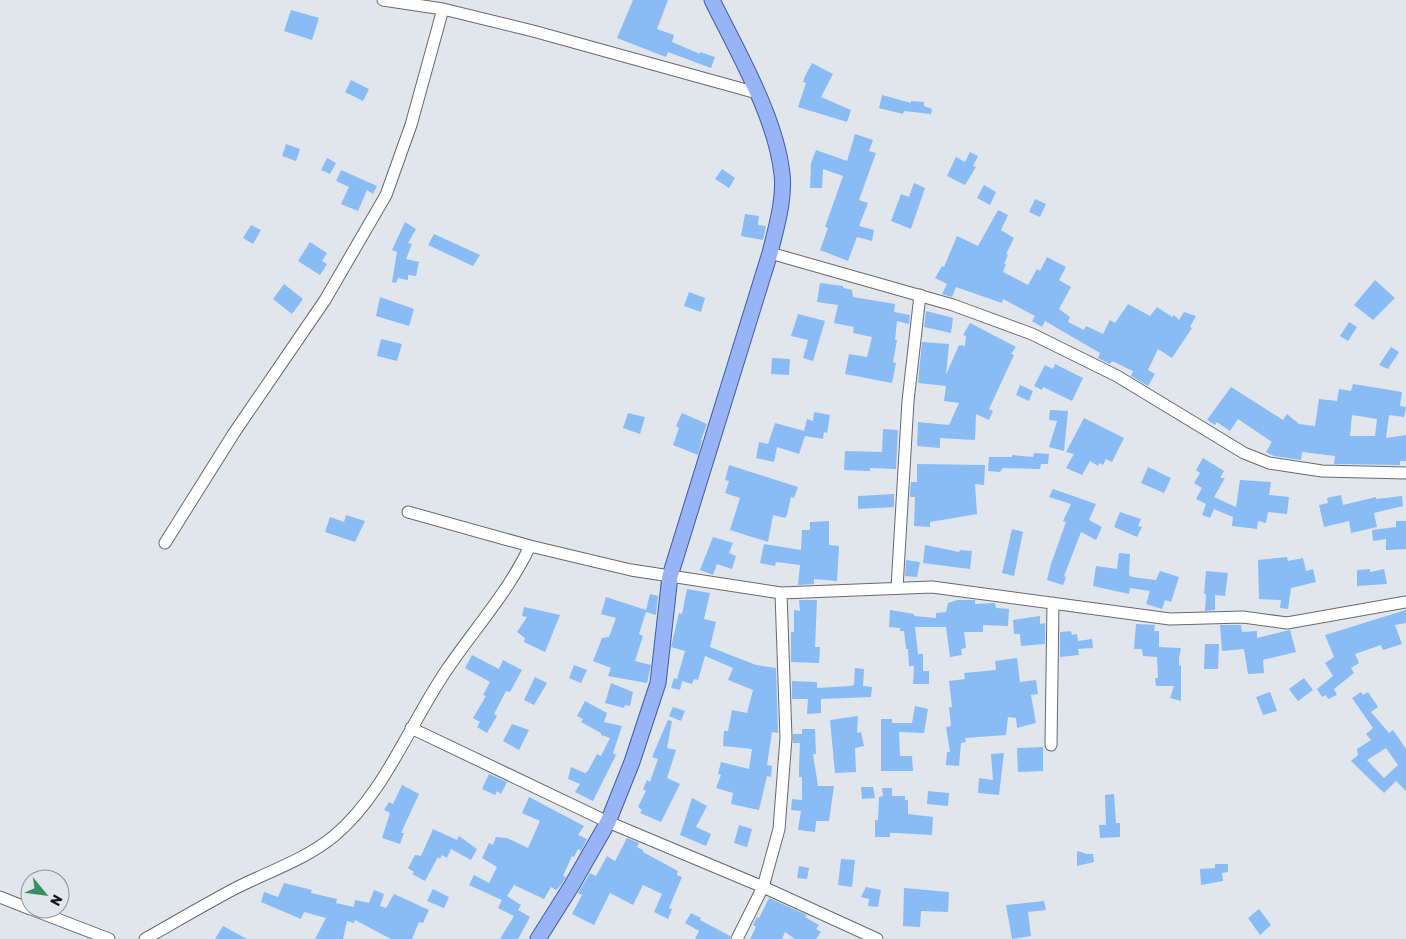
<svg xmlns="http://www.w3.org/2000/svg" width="1406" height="939" font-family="Rubik,sans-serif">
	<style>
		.building { fill: #89bbf5; fill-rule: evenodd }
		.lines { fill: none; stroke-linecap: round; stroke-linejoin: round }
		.minor-casing { stroke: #666a6f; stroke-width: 13 }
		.major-casing { stroke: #3d5da5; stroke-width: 17 }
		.minor { stroke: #fff; stroke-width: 11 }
		.major { stroke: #97b4f6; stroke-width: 15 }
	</style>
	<rect width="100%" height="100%" fill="#e1e6ec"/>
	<!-- building -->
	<path class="building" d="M633,0H668L657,29L674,35L672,42L700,54V52L715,57L711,68L668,52L666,57L617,38Z
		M291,10L319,18L312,40L284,31Z
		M812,63L833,74L821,97L851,110L847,122L798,107L806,83L803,82L805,76Z
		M351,80L369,89L363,101L345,92Z
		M882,95L911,103V101L924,102V106L932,109L931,114L904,111L903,114L879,108Z
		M855,134L873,140L869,151L876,153L859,200L868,203L859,226L874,230L872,241L857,237L848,261L820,250L828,228L825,227L843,176L823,169L822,188H810L811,163L816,150L847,161Z
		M286,144L300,149L296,161L282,156Z
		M970,152L978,156L973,166L976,167L965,185L947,176L956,157L965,162Z
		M327,158L336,163L330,174L321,170Z
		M722,169L735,178L729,188L715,179Z
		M341,170L377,186L373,194L367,190L358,211L341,204L349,187L336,181Z
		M914,183L925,188L911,229L891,221L901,194L909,197Z
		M984,185L996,192L990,205L977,198Z
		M1035,199L1046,204L1040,217L1029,212Z
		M998,210L1008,215L1001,230L1014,238L1006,254L1008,255L1004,264H1006L1003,272L1028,285L1037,269L1040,271L1047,257L1066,267L1059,280L1071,287L1059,309L1070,317L1068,322L1084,330L1086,326L1103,334L1110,320L1115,323L1128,304L1150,316L1157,307L1172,317L1174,315L1179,320L1184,312L1196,316L1190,327L1192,328L1172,358L1158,349L1148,370L1155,374L1148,386L1131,376L1133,371L1112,361L1110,364L1098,358L1100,353L1045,321L1042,327L1032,321L1035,316L1003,299L1002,303L956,287L952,297L942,294L947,284L935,278L942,266L944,267L957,236L978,246Z
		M745,214L759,216L758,225L766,226L763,240L741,236Z
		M405,222L416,229L408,243L412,244L406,259L419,262L416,276L408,275V280L398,278L396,283L392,282L397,252L392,250Z
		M251,225L261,230L253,244L243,238Z
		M434,234L480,255L473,266L428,245Z
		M310,242L327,253L322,261L327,264L320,275L298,261Z
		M1375,280L1395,298L1373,320L1354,305Z
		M820,283L843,286V288L852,290L853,297L895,304L894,312L910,315L909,324L897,321L895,340H897L893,362L896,363L892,383L845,374L849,354L867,357L872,337L853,333L854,327L834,323L838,305L817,302Z
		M284,284L303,299L292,314L273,299Z
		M689,292L705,298L701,312L684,306Z
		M380,297L414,309L409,326L376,316Z
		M926,311L953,318L951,333L924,327Z
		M798,314L825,321L813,361L803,358L808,340L791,336Z
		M1349,322L1357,327L1348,341L1340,336Z
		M970,323L1016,347L1011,354L1014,355L989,409L993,411L989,420L976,414L975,440L940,438V448L917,446L918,422L949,425L959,403L944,401L946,386L918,383L922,342L949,344L946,375L959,345L965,346L966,336L963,335Z
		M381,339L402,344L397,361L377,356Z
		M1391,347L1399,352L1388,369L1379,365Z
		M772,358L790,359L789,375L771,374Z
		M1055,364L1083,378L1072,401L1043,387L1042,390L1034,386L1045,365L1053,369Z
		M1353,384L1402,392L1400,406L1406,407L1404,417L1389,415L1386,438L1406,435V461H1400V465L1334,464L1335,456L1302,452L1301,460L1274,456L1266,452L1272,442L1238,419L1230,431L1217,422L1215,425L1207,420L1231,387L1283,420L1287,414L1299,424L1315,426L1319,399L1337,401L1339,389L1351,391ZM1352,415L1377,419L1375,436H1350Z
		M1020,385L1033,391L1029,401L1016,395Z
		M1050,410L1068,411L1064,451L1049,447L1057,421L1049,420Z
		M814,412L830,415L827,433L824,432L823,439L805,436L799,454L777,447L774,462L756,458L759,442L768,444L775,423L804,431L807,419L813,421Z
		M628,413L645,417L640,434L623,428Z
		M682,413L707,424L701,440H702L698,455L673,445L679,428L676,426Z
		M1084,418L1124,438L1112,462L1106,459L1103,465L1099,463L1098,466L1090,461L1082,475L1066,468L1074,454L1066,452Z
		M883,429L898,430L896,469L870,468V471L844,470L845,451L882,452Z
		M1034,453L1049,454L1048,464H1041L1040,469L1003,468L1000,472L988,471L989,457H1012V455L1033,457Z
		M1203,458L1224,471L1220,478H1225L1214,497L1236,507L1240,480L1271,482L1269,495L1289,497L1287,514L1268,512L1266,523L1258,521L1257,529L1232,526L1233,517L1214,509L1210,518L1202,515L1206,504L1196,499L1202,488L1194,483L1200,473L1196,470Z
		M917,464L985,465L984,485L975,484L977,514L930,522V527L914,526L915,497H910V492L911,482H917Z
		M729,465L798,487L794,498L791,497L787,515L785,518L773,515L768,542L730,530L740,498L725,493L729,481L725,480Z
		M1148,467L1171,478L1164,493L1141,483Z
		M1053,489L1096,504L1089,520L1102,527L1096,540L1081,532L1064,576L1066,577L1063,585L1047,580L1051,564L1066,522L1063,521L1071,504L1049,497Z
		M894,494V507L858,509V496Z
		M1341,495L1343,505L1376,497V499L1402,496L1403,506L1374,513L1377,527L1351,533L1349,521L1324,527L1319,505L1328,503L1327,498Z
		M1120,512L1141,519L1138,526L1142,527L1137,537L1114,527Z
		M346,515L365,521L355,542L325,532L330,517L344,522Z
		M829,521V545L839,546L837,581L814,579V584L798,585L800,565L776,562L775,566L760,563L764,544L801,550L802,530H810V522Z
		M1396,521H1406V549L1386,550V539L1373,541L1372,530L1396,527Z
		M1012,529L1023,532L1014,576L1002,573Z
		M713,537L733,543L729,553L736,556L732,569L717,564L713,575L700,570Z
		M925,545L959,552L960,550L972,551L970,569L923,563Z
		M1119,553L1130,554L1129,575L1132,577L1156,580L1160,571L1179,577L1171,602L1165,600L1162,609L1146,604L1150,591L1130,588L1129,594L1093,586L1096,566L1117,569Z
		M1287,557L1288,561L1303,558L1306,571L1313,569L1316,582L1291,588L1288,609L1280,608L1281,600L1259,599L1258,560Z
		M906,560L920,562L917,577L905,576Z
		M1370,569V572L1384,569L1387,584L1357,586V570Z
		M1206,571L1228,573L1225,596L1215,595V610L1205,611L1206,594H1204Z
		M687,589L710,593L704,619L716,622L710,647L756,665L776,668L778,733L772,732L767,765L772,766L771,777L767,776L759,810L731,804L733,793L716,788L721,775L718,774L721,762L749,769L752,749L723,746L724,731H728L732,710L747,713L753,690L728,680L733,668L705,656L698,680L694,679L692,684L682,681L680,690L671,688L674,678L677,679L685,651L671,647L679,613L682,614Z
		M650,594L658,596L656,615L646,612L639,634L643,636L635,661L651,665L647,683L608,676L611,668L593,661L602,638L609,637L616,618L601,614L606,597L646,610Z
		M799,600H817L815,647H820L819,663L791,662V632H794V610L800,611Z
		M958,600H975V604L995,603L996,608L1009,609L1008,626L983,625V632H964L966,648L961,649L962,655L950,657L946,627H915L918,654H923V671H929V684H913L914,666H909L908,649H906L904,631H900V628L889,627L890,610L914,614V616L936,618V613L946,612L948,603Z
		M524,607L560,615L545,652L524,642L525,638L517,632L527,617L522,616Z
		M1406,610V623L1395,625L1402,644L1383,650L1381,645L1355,654L1359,663L1351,668L1354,673L1334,689L1337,695L1328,699L1326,695L1322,697L1317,689L1333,676L1325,663L1334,657L1325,635Z
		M1040,616V624L1045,623V644L1021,646L1020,634H1014L1013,620Z
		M1136,624L1155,625L1154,631H1159V647L1181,648L1179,658V666L1181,665V701L1170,698L1174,686H1156L1155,678H1158L1157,657L1143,656L1142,649H1134Z
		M1220,625H1241L1242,632L1257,631V638L1290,630L1296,652L1263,660L1264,673L1248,674L1244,649L1222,651Z
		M1071,631L1072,635L1077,634L1078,641L1092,639L1093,648L1078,649L1079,655L1060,657V632Z
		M1205,644H1219L1218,669H1204Z
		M472,655L499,669L503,660L522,670L510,692L506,691L494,714L497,716L487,733L477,727L480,722L473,718L486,696L483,695L490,682L465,668Z
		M1017,658L1020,682L1036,680L1038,694L1031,695L1036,723L1017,728L1016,718L1008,717L1006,735L965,738L966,742L961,743L959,766L946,765L947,752H950L946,727L951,726L949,707H952L949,681L965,679L964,673L996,670L995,661Z
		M574,665L587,670L581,683L569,678Z
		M855,668L864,669L863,686L872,687L871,697L821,699V713L807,714L808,699H792V681L817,682V688L851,686L854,685Z
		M535,677L547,683L534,705L524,700Z
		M1304,678L1313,690L1298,701L1289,689Z
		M611,683L633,692L630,706L625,705L624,708L605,703Z
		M1270,692L1277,711L1263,715L1256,697Z
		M1361,692L1363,695L1368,692L1378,707L1371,712L1389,733L1393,730L1406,749V791L1396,781L1384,793L1351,761L1358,755L1357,749L1371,740L1366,734L1373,728L1352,698ZM1386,748L1398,765L1384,778L1367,760Z
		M585,701L607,713L604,722L622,726L613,753L616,755L593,801L575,792L580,784L568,779L571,767L585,773L588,771L597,754L601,756L610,738L601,735V733L581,722L583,719L577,716Z
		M915,706L928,709L924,733L899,732L900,756H912L913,771H881V719H892V723H912Z
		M673,707L685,711L681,721L669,716Z
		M858,716L857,733L861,732L864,746L855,748L856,772L835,773L830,720Z
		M668,720L672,721L667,748L676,750L667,778L680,784L661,822L640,813L642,810L638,807L646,791L643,789L647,780L650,782L658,759L652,757Z
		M512,724L529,730L519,750L503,741Z
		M802,729H815L816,754H813L818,786H834L829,821H816L815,832L798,830L801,811L791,810L792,799L802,800V777H799V766L800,743H793V734H802Z
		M1043,747V771L1018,772L1017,748Z
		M1004,753L999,795L978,793L979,778L993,780L991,754Z
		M489,774L507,782L501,794L497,791L495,795L482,789Z
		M402,785L419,794L401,833H404L400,844L382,838L390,813L384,810L389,802L393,804Z
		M861,787H873L875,798L862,799Z
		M882,788H892V796H905V800H908V814L933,817L932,835L896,833H890V837H875V820H878L879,797L883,796Z
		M928,791L949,793L948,806L927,804Z
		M1114,794L1116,823H1120V837L1100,838L1099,825H1106L1105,795Z
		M529,797L584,826L578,835L587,839L581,851L578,849L574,857L572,856L563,876L566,877L561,885L556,890L551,887L544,899L514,885L507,896L521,905L516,913L518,910L530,917L518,939H500L514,916L498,908L502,900L469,885L474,875L489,883L497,867L482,858L489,843L493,845L496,837L507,838L528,848L540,821L522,813Z
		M692,798L707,806L696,827L711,834L706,846L680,835Z
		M739,825L752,829L747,847L734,843Z
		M433,829L457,840L459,836L477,849L471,860L451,849L447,858L442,855L440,859L438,857L425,881L412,874L414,872L408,868L415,855L421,856Z
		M627,838L639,843L637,847L643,850V852L678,871L677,875L682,877L669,908L672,909L668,919L654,912L662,894L643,885L633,905L610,893L594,925L572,914L582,895L578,893L590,873L596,876L607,856L615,861Z
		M1077,851L1087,854H1093L1094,862L1077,866Z
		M841,859L855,860L852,887L838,885Z
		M1215,864H1228V872L1222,873L1223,881L1201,885L1200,869L1215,868Z
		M799,866L809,868L807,879L797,878Z
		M284,883L312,890L311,893L337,899L336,903L354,907L355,900L369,903L374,890L384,894L380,906L386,908L394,894L429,910L423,923L419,922L412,939H391L355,920L354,923L347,921L343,939H315L326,918L304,912L301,919L261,902L264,892L278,897Z
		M866,887L881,890L878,907L868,906L869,899L861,897Z
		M904,888L949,892L948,912L921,911L920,927L903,926Z
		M433,889L449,897L444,908L427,901Z
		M769,898L807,915L805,917L819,925L816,929L821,932L816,939H795L785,932L782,939H750L756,927L753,925L757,917L759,918Z
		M1044,901L1046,910L1028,912L1031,936L1012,939L1006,905Z
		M1259,909L1271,925L1260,935L1248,918Z
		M691,913L701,918L700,920L730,936V939H695L699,931L685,923Z
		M223,926L247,939H215Z"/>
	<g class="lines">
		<defs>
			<path id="minor" d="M383,0L443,9L533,31L757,93
				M770,253L953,305L1032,334L1117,376L1244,453L1269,463L1322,471L1406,473
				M408,512L530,546L631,570L781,593L932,587L1170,619L1243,617L1287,623L1406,602
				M165,543L234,433L325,300L386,195L411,125L443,9
				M897,588L908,401L920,295
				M411,728L608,822L763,887L877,939
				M1051,745L1053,603
				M0,897L30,909
				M31,909L109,939
				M145,939C175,922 204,905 234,889C267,872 305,860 334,836C384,795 411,721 448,668C476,627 509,591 530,546
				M737,939L763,887L779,829L786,738L781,593"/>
			<path id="major" d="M538,939L572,885L608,822L632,762L658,683L670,576L770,253C776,228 785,199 782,174C776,117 737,51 712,0"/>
		</defs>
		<!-- minor casing -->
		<use href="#minor" class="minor-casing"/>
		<!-- major casing -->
		<use href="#major" class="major-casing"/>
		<!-- minor -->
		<use href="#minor" class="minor"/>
		<!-- major -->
		<use href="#major" class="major"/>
	</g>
	<!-- north arrow -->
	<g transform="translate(45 894) rotate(119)"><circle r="24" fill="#e1e6ec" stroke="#8f9398"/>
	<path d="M0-4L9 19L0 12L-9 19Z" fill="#388f63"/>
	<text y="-8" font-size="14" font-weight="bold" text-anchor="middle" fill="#151719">N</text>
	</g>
</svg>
